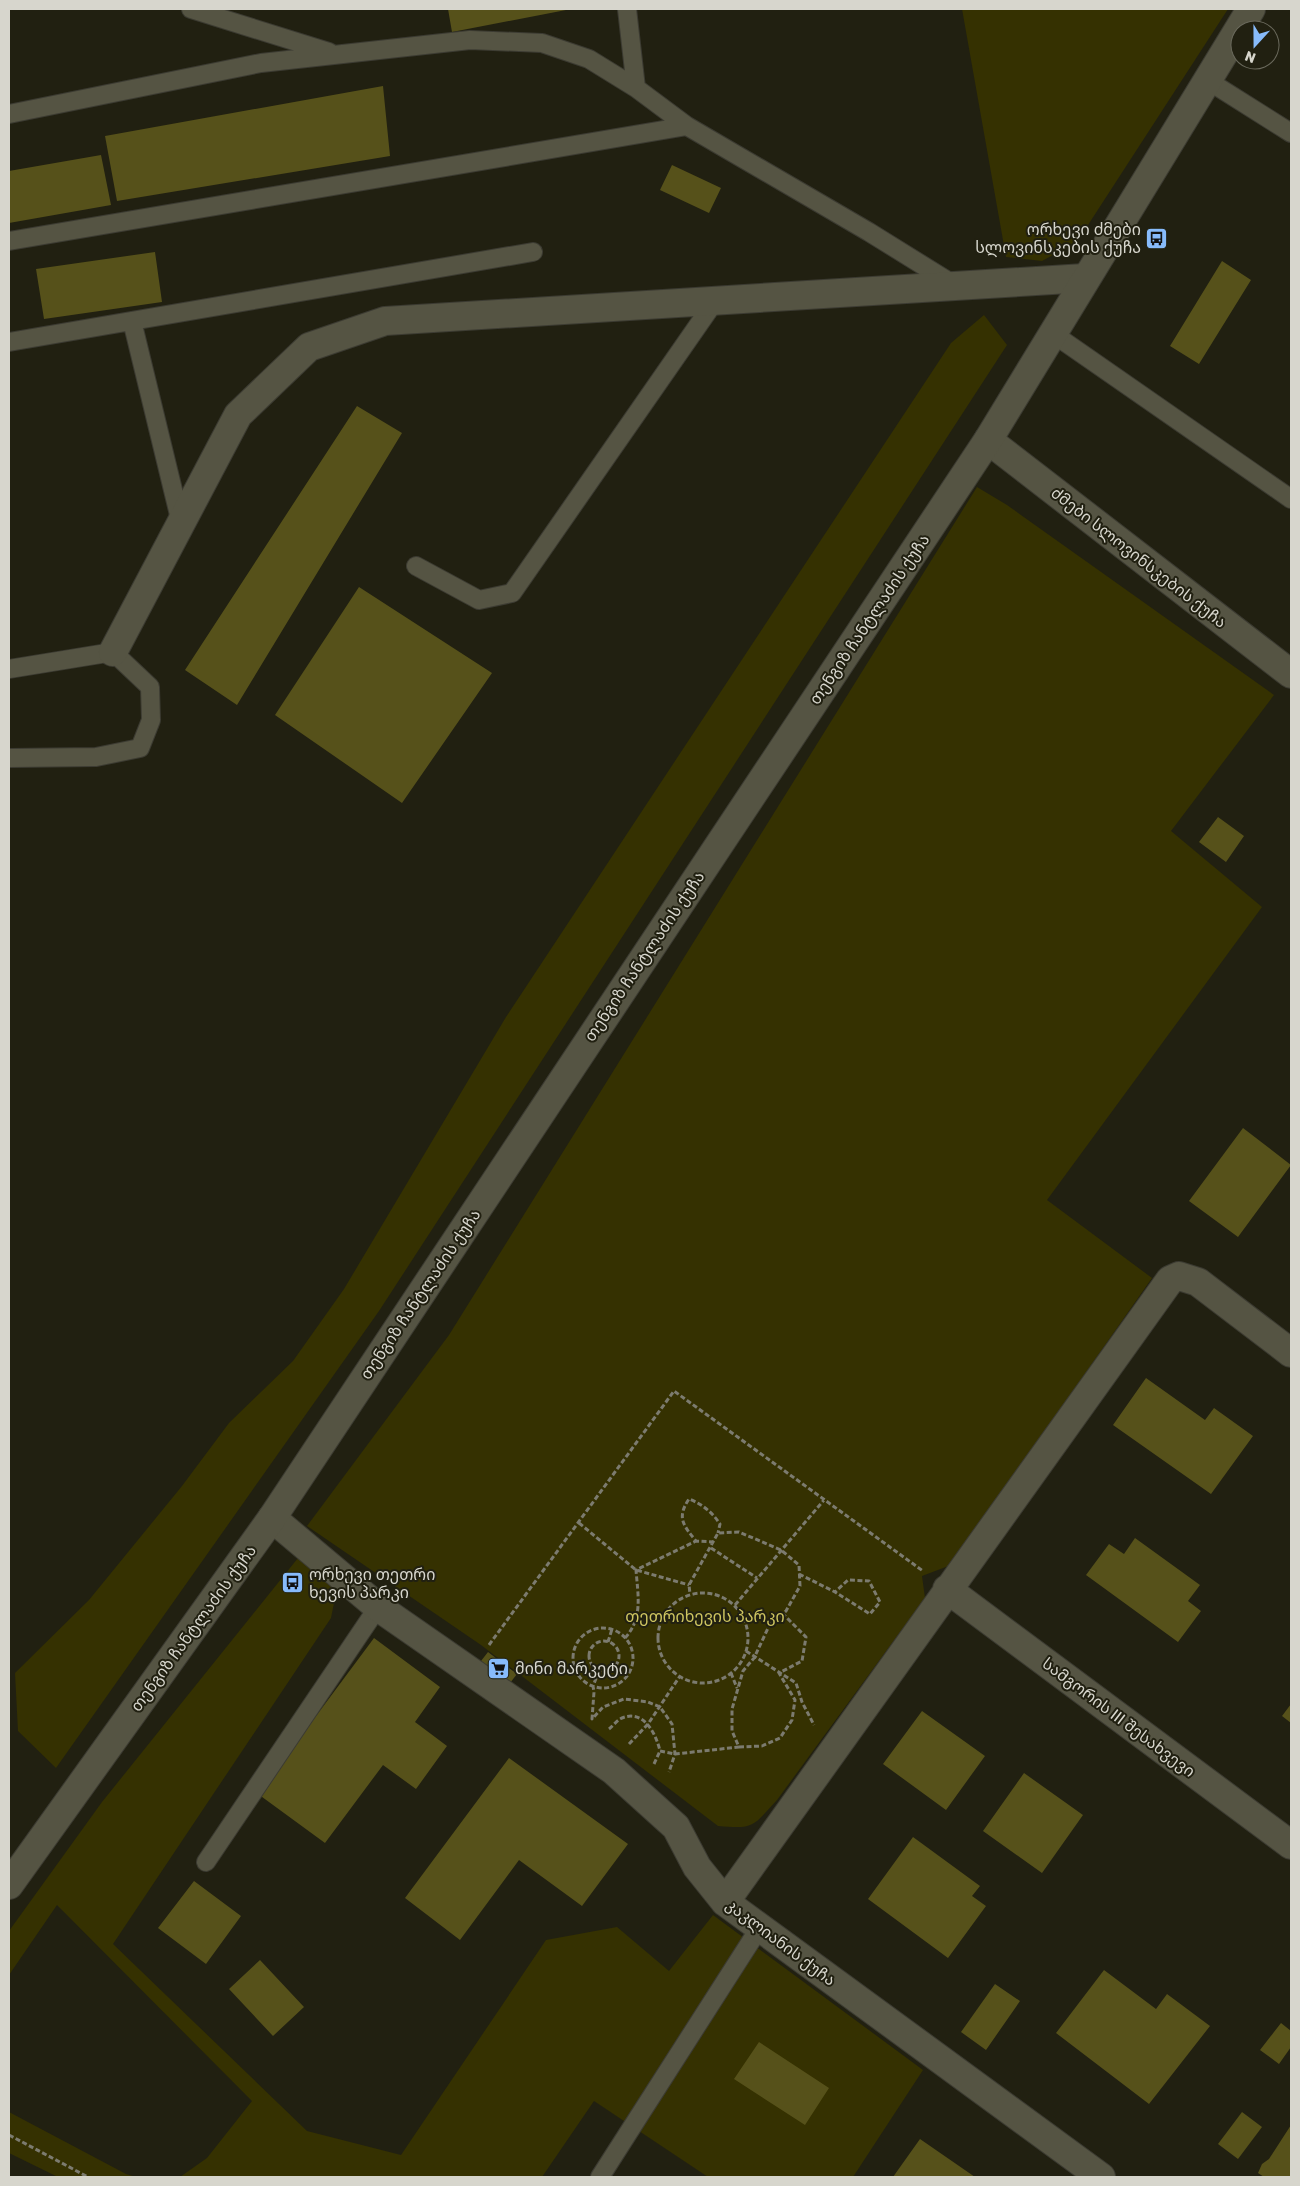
<svg xmlns="http://www.w3.org/2000/svg" width="1300" height="2186" font-family="Rubik,'Noto Sans Georgian',sans-serif">
	<style>
		.green { fill: #353101 }
		.building { fill: #56511a }
		.lines { fill: none; stroke-linecap: round; stroke-linejoin: round }
		.service-casing { stroke: #3c3b32; stroke-width: 20 }
		.minor-casing { stroke: #3c3b32; stroke-width: 30 }
		.tertiary-casing { stroke: #3c3b32; stroke-width: 30 }
		.path { stroke: #7c7b6f; stroke-width: 3; stroke-dasharray: 5 2.5; stroke-linecap: butt }
		.service { stroke: #555443; stroke-width: 18 }
		.minor { stroke: #555443; stroke-width: 28 }
		.tertiary { stroke: #555443; stroke-width: 28 }
		.labels { text-anchor: middle; stroke-width: 4; stroke-linejoin: round; paint-order: stroke }
		.poi-label { font-size: 16px; fill: #d7d6cd; stroke: #212011; text-anchor: start }
		.street-label { font-size: 16px; fill: #d7d6cd; stroke: #212011 }
		.park-label { font-size: 16px; fill: #cec560; stroke: #212011 }
	</style>
	<rect width="100%" height="100%" fill="#212011"/>
	<!-- green -->
	<path class="green" d="M962,9H1228L1077,242L1042,261L1006,257Z
		M984,315L1007,345L379,1311L56,1768L18,1731L15,1673L89,1600L182,1486L229,1423L293,1361L344,1289L506,1017L951,343Z
		M977,487L1007,505L1274,695L1171,831L1262,907L1047,1200L1152,1278L951,1565L922,1576L925,1598L777,1800C752,1827 755,1829 718,1826L481,1645L307,1526L449,1335Z
		M298,1558L330,1578L336,1593L331,1618L113,1944L307,2131L401,2155L546,1940L617,1927L669,1971L713,1915L923,2070L853,2177H708L594,2101L542,2177H180L207,2158L252,2101L57,1905L9,1975V1931L102,1802Z
		M9,2112L126,2174L136,2177H58L9,2153Z"/>
	<!-- building -->
	<path class="building" d="M448,9H566V10L452,32Z
		M383,86L390,156L117,201L105,136Z
		M101,155L111,205L9,223V171Z
		M672,165L721,188L709,213L660,190Z
		M155,252L162,302L44,319L36,269Z
		M1222,261L1251,280L1199,364L1170,346Z
		M357,406L402,433L237,705L185,670Z
		M359,587L492,673L402,803L275,715Z
		M1218,817L1244,836L1226,862L1199,842Z
		M1243,1128L1291,1165L1238,1237L1189,1201Z
		M1146,1378L1205,1420L1214,1408L1253,1436L1211,1494L1113,1425Z
		M1135,1538L1200,1585L1188,1601L1201,1611L1178,1642L1086,1575L1109,1544L1124,1554Z
		M374,1638L440,1687L415,1722L447,1746L416,1789L383,1765L325,1843L258,1794Z
		M488,1652L517,1674L510,1683L481,1661Z
		M1291,1704V1723L1282,1716Z
		M922,1711L985,1756L946,1810L883,1764Z
		M509,1758L628,1844L582,1906L519,1860L460,1940L405,1898Z
		M1024,1773L1083,1815L1042,1873L983,1831Z
		M913,1837L980,1886L972,1896L986,1906L948,1958L868,1899Z
		M194,1881L241,1916L206,1964L158,1928Z
		M260,1960L304,2007L273,2036L229,1989Z
		M1104,1970L1156,2009L1167,1994L1210,2026L1149,2104L1056,2033Z
		M995,1984L1020,2001L986,2050L961,2032Z
		M1281,2023L1291,2031V2047L1279,2064L1260,2050Z
		M759,2042L829,2088L805,2125L734,2079Z
		M1242,2112L1262,2127L1238,2159L1218,2144Z
		M1291,2125V2177H1264L1258,2173L1262,2164L1269,2159Z
		M920,2139L975,2177H893Z"/>
	<g class="lines">
		<defs>
			<path id="service" d="M191,9L329,52
				M627,9L636,88
				M1207,80L1291,133
				M9,114L261,63L470,40L542,43L589,59L636,88L687,126L869,232L956,286
				M9,241L687,126
				M132,321L181,523
				M1052,333L1291,499
				M9,342L533,252
				M416,566L479,600L512,593L715,301
				M9,669L113,652L150,687L151,720L140,748L96,757L9,758
				M206,1862L378,1607
				M600,2177L760,1927"/>
			<path id="minor" d="M988,440L1291,674
				M113,652L238,415L309,347L385,321L1085,278
				M272,1518L378,1607L614,1771L676,1827L697,1867L725,1902L1101,2177
				M947,1589L1291,1845
				M725,1902L1170,1280L1179,1276L1198,1282L1291,1353"/>
			<path id="tertiary" d="M9,1885L272,1518L988,440L1251,9"/>
		</defs>
		<!-- service casing -->
		<use href="#service" class="service-casing"/>
		<!-- minor casing -->
		<use href="#minor" class="minor-casing"/>
		<!-- tertiary casing -->
		<use href="#tertiary" class="tertiary-casing"/>
		<!-- path -->
		<path class="path" d="M579,1523L636,1570L689,1585
			M714,1542L696,1541C684,1526 676,1518 689,1499C702,1504 712,1512 720,1524L718,1533
			M711,1548L757,1578
			M799,1574L835,1592L870,1614L880,1602L869,1581L848,1580L835,1592
			M658 1638a45 45 0 1 1 90 0a45 45 0 1 1-90 0Z
			M735,1605L824,1500
			M573 1658a30 30 0 1 1 60 0a30 30 0 1 1-60 0Z
			M625,1638C643,1618 638,1596 636,1570L696,1541
			M589 1656a15 15 0 1 1 30 0a15 15 0 1 1-30 0Z
			M608,1642L612,1629
			M489,1645L674,1391L923,1571
			M746,1651L796,1683L802,1702L814,1725
			M599,1671L593,1686L594,1692L592,1719L603,1707L624,1699L648,1702L660,1707L672,1724L675,1754L669,1772
			M731,1673L737,1688
			M609,1729C613,1726 617,1720 622,1718C644,1709 656,1734 660,1751L675,1754L739,1747L732,1731V1709L743,1671L754,1658L770,1624L786,1611L800,1586L799,1565L781,1550L739,1532L718,1533L689,1585L690,1594
			M629,1744L648,1724L680,1676
			M739,1747L762,1746L780,1738L792,1720L795,1700L779,1673L802,1661L806,1637L783,1614
			M654,1764L660,1751
			M9,2135L88,2177"/>
		<!-- service -->
		<use href="#service" class="service"/>
		<!-- minor -->
		<use href="#minor" class="minor"/>
		<!-- tertiary -->
		<use href="#tertiary" class="tertiary"/>
	</g>
	<!-- icons -->
	<defs>
		<symbol id="bus-square" viewBox="-11 -11 22 22"><rect x="-9" y="-9" width="18" height="18" rx="4" fill="#87bbfb" stroke="#212011"/><path d="M-5-6H5V4H4V6H2V4H-2V6H-4V4H-5ZM-3.5-4V0h7V-4ZM-3.5 1.2v1.5H-2V1.2ZM2 1.2v1.5H3.5V1.2Z" fill="#111"/></symbol>
		<symbol id="supermarket-square" viewBox="-11 -11 22 22"><rect x="-9" y="-9" width="18" height="18" rx="4" fill="#87bbfb" stroke="#212011"/><path d="M-6-5.5h2.5l.6 2H6L4.5 2H-2.5L-4.4-4H-6ZM-1.5 3.2a1.3 1.3 0 1 0 .1 0ZM3 3.2a1.3 1.3 0 1 0 .1 0Z" fill="#111"/></symbol>
	</defs>
	<g fill-rule="evenodd">
		<use href="#bus-square" x="1144" y="226" width="25" height="25"/>
		<use href="#bus-square" x="280" y="1570" width="25" height="25"/>
		<use href="#supermarket-square" x="486" y="1656" width="25" height="25"/>
	</g>
	<g class="labels">
		<!-- poi labels -->
		<g class="poi-label">
			<text x="1141" y="235" text-anchor="end">ორხევი ძმები<tspan x="1141" dy="18">სლოვინსკების ქუჩა</tspan></text>
			<text x="309" y="1580">ორხევი თეთრი<tspan x="309" dy="18">ხევის პარკი</tspan></text>
			<text x="515" y="1674">მინი მარკეტი</text>
		</g>
		<!-- street labels -->
		<g class="street-label">
			<text transform="translate(1139 557) rotate(38)" y="6">ძმები სლოვინსკების ქუჩა</text>
			<text transform="translate(869 619) rotate(-56)" y="6">თენგიზ ჩანტლაძის ქუჩა</text>
			<text transform="translate(644 956) rotate(-56)" y="6">თენგიზ ჩანტლაძის ქუჩა</text>
			<text transform="translate(420 1294) rotate(-56)" y="6">თენგიზ ჩანტლაძის ქუჩა</text>
			<text transform="translate(193 1628) rotate(-54)" y="6">თენგიზ ჩანტლაძის ქუჩა</text>
			<text transform="translate(1119 1717) rotate(37)" y="6">სამგორის III შესახვევი</text>
			<text transform="translate(781 1942) rotate(37)" y="6">კაკლიანის ქუჩა</text>
		</g>
		<!-- park labels -->
		<g class="park-label">
			<text x="705" y="1622">თეთრიხევის პარკი</text>
		</g>
	</g>
	<!-- border -->
	<rect width="1300" height="2186" fill="none" stroke="#d7d6cd" stroke-width="20"/>
	<!-- north arrow -->
	<g transform="translate(1255 45) rotate(201)"><circle r="24" fill="#212011" stroke="#6a695c"/>
	<path d="M0-4L9 19L0 12L-9 19Z" fill="#87bbfb"/>
	<text y="-8" font-size="14" font-weight="bold" text-anchor="middle" fill="#d7d6cd">N</text>
	</g>
</svg>
